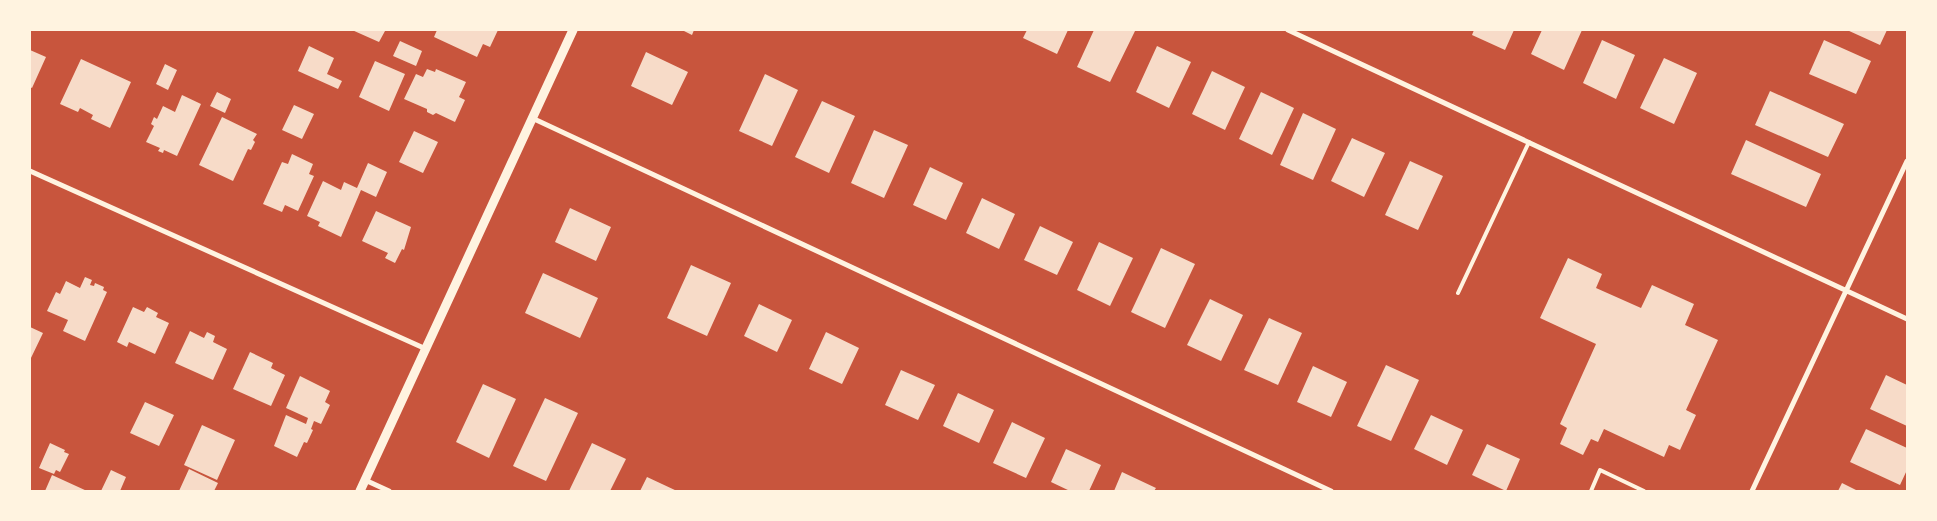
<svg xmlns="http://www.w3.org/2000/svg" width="1937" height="521" font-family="Signika,sans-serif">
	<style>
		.building { fill: #f7dbc8 }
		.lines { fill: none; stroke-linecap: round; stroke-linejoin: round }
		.service { stroke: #fff3e0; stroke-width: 4 }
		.minor { stroke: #fff3e0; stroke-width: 5 }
		.tertiary { stroke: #fff3e0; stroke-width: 9 }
	</style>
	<rect width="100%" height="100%" fill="#c8553d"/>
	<!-- building -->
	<path class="building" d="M352,30H382L385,31L379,42Z
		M437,30H498L490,47L483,44L477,57L434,37Z
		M682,30H694L692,35Z
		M1027,30H1068L1057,54L1023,38Z
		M1094,30L1135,31L1110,82L1077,67Z
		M1474,30H1514L1505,50L1472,35Z
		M1542,30H1582L1564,70L1531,54Z
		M1847,30H1887L1880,45Z
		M1602,40L1635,55L1616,99L1583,83Z
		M1824,40L1871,61L1856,94L1809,74Z
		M400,41L422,51L416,66L393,56Z
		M309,46L334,58L327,74L342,81L338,89L298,71Z
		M1157,46L1191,62L1169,108L1136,92Z
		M30,50L46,57L32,88L30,87Z
		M646,52L688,72L672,105L631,86Z
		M1664,58L1697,73L1674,124L1640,108Z
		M81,59L131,82L110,128L91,119L93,115L80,108L78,112L60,104Z
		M375,61L405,74L389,111L359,97Z
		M165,64L177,70L168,90L156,84Z
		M427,69L435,72L436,69L466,82L459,97L465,100L455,122L436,113L433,115L427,112V109L404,99L416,74L423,77Z
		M1212,71L1245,87L1225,130L1192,114Z
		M765,74L798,90L772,146L739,131Z
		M1770,91L1844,124L1828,157L1755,125Z
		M217,92L231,99L225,113L210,106Z
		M1261,92L1294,108L1272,155L1239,139Z
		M182,95L201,104L177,156L164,150L163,153L158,151L160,148L146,142L154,126L151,124L154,117L157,119L163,106L175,112Z
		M822,101L855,116L829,173L795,157Z
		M294,105L314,114L302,139L282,130Z
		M1303,113L1336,129L1313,180L1280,165Z
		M222,117L257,134L253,140L255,142L251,150L248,149L233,181L199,165Z
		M874,130L908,145L884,198L851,183Z
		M414,131L438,142L423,173L399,162Z
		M1352,138L1385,153L1364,197L1331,181Z
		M1746,140L1821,174L1806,207L1731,174Z
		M292,154L313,164L309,174L314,176L298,211L285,205L282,212L263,204L282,162L288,164Z
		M1410,161L1443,176L1418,230L1385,215Z
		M368,163L387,172L376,197L361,190L341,237L318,226L320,222L307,216L323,181L341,190L344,182L357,188Z
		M930,167L963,183L946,220L913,205Z
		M982,198L1015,214L999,249L966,233Z
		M570,208L611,227L596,261L555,242Z
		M376,211L411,227L404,250L402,249L395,263L385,258L388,253L362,241Z
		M1040,226L1073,242L1057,275L1024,260Z
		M1099,242L1133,258L1110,306L1077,290Z
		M1161,248L1195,264L1165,328L1131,312Z
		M1568,258L1602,274L1596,288L1641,308L1652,285L1694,304L1685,325L1718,340L1686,410L1696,415L1680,450L1669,445L1664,457L1604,429L1598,442L1591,439L1583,455L1560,444L1567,428L1560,424L1596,344L1540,318Z
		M691,265L731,283L707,336L667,318Z
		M543,273L598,298L580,338L525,313Z
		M85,277L92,280L90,285L94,286L95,283L104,287L103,290L107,292L85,341L63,331L68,320L47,311L56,292L60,294L66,281L80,288Z
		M1210,299L1243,315L1221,361L1187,345Z
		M759,304L792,320L777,352L744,336Z
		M133,307L144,312L147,307L158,313L156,317L169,323L155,354L129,342L127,347L117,342Z
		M1269,318L1302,333L1278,385L1244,370Z
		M30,327L43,333L30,360Z
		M190,331L204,338L207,332L215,336L213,342L227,349L213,380L175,363Z
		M826,332L859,348L842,384L809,369Z
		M250,352L273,363L271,368L285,375L271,406L233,389Z
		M1386,365L1419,380L1391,441L1357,426Z
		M1313,366L1347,382L1331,417L1297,402Z
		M901,370L935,385L918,420L885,405Z
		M1886,375L1907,385V426L1870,409Z
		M300,376L330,391L325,402L330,405L321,424L314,421L311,429L313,430L307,443L304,442L297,457L274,446L286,415L306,424L308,418L286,408Z
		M483,384L516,399L489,458L456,442Z
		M958,393L994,410L979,443L943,426Z
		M545,398L578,413L546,481L513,466Z
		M145,402L174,415L159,446L130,433Z
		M1431,415L1463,430L1447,465L1414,449Z
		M1012,422L1045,438L1026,478L993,463Z
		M202,425L235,440L217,480L184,465Z
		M1866,429L1907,448V470L1900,485L1850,462Z
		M50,443L65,450L64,452L69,454L60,472L56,470L54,474L39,468Z
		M592,443L626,459L610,491H569Z
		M1487,444L1520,459L1506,491L1472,475Z
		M1066,449L1101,465L1089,491H1070L1051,482Z
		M189,469L218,483L214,491H179Z
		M111,470L126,477L120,491H101Z
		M1122,472L1156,488L1154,491H1114Z
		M52,475L87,491H45Z
		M647,477L677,491H640Z
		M1842,483L1858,491H1838Z"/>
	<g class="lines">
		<!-- service -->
		<path class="service" d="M1458,293L1529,142
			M1591,491L1600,470L1644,491"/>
		<!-- minor -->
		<path class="minor" d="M1288,30L1907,319
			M532,118L1331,491
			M30,171L426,349
			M365,480L389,491
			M1752,491L1907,161"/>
		<!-- tertiary -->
		<path class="tertiary" d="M360,491L573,30"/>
	</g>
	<!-- border -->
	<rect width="1937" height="521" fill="none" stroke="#fff3e0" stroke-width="62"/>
</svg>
